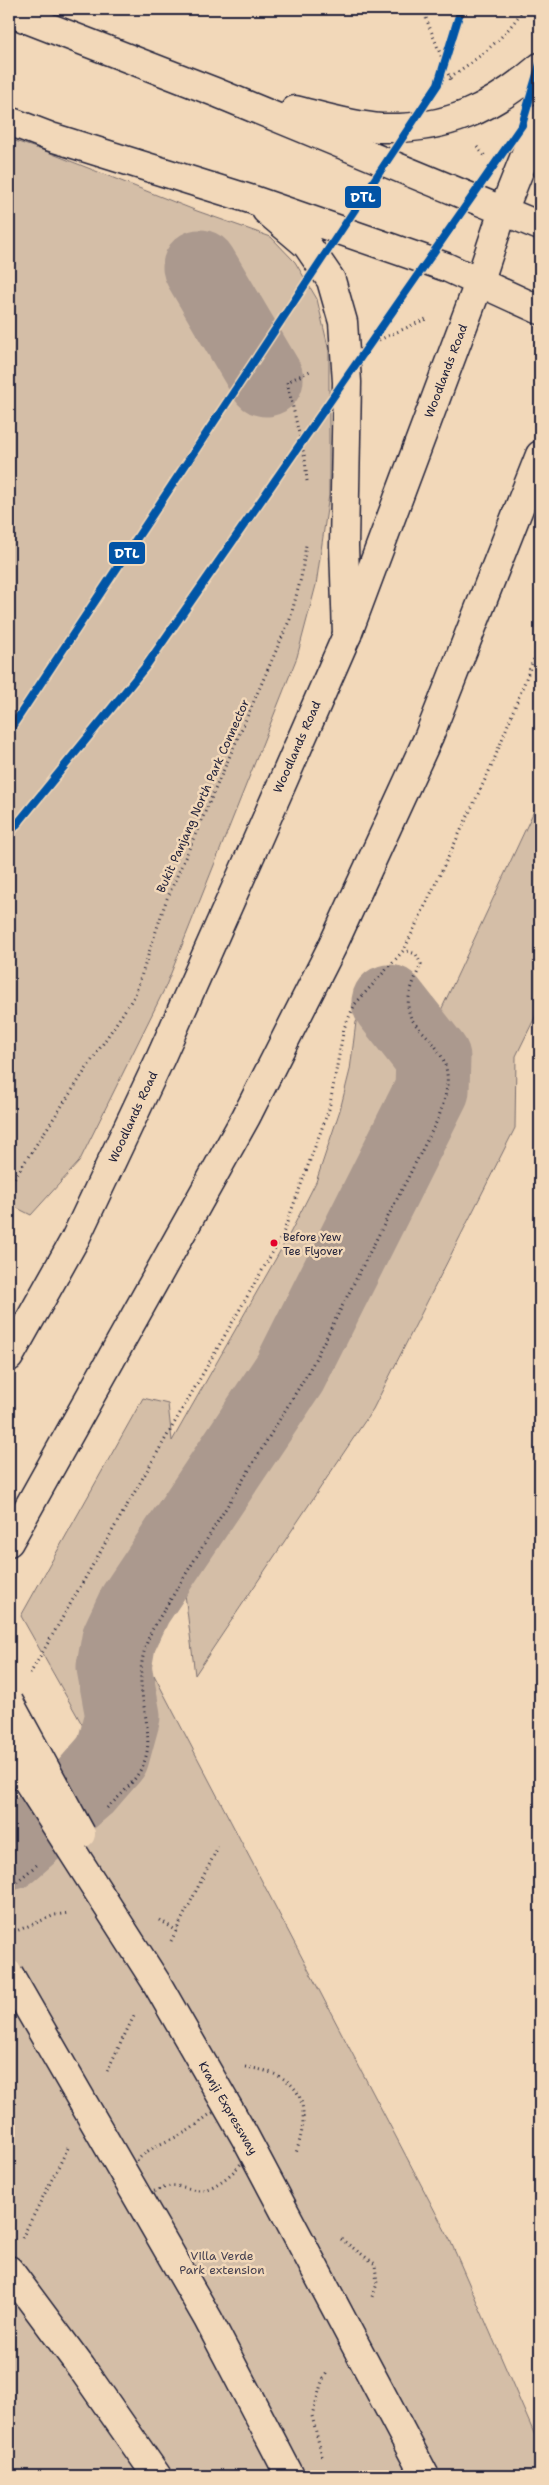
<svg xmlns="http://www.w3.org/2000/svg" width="549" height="2485" font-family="'Shantell Sans',sans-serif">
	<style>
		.green { fill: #d4bea7; stroke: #7b7071 }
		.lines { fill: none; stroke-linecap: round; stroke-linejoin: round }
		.river { stroke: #ab998e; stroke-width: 75 }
		.primary-casing { stroke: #22223b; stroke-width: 31 }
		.highway-casing { stroke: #22223b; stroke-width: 31 }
		.path { stroke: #22223b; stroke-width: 3; stroke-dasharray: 1 4; stroke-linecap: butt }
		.primary { stroke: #f2d8b9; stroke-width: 28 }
		.highway { stroke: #f2d8b9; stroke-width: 28 }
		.highway-bridge-casing { stroke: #22223b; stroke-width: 31; stroke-linecap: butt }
		.highway-bridge { stroke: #f2d8b9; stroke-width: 28 }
		.metro-1-casing { stroke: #f2d8b9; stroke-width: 11 }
		.metro-1 { stroke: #0354a6; stroke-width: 8 }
		.bus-dot { fill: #e4002b; stroke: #f2d8b9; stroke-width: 2 }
		.labels { text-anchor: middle; stroke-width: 5; stroke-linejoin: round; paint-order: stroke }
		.bus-label { font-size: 11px; fill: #22223b; stroke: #f2d8b9; text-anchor: start }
		.street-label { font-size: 12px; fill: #22223b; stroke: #f2d8b9 }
		.park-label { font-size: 12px; fill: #464151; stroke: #f2d8b9 }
		.line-badge { stroke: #f2d8b9; stroke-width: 2 }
		.badge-label { font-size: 14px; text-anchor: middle; font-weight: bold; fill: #fff }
	</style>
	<rect width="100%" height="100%" fill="#f2d8b9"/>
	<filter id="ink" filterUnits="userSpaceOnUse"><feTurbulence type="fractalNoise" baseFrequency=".02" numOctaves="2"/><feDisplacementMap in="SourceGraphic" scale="10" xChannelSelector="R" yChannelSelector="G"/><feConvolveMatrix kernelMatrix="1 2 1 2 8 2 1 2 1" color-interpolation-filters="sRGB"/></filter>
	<g filter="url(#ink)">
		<!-- green -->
		<path class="green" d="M9,139L45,151L197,211L271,237L295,262L317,299L329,351V495L316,585L297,657L165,988L79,1162L31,1215L9,1204Z
			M540,798V1007L516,1056L515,1128L373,1409L195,1675L185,1594L323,1373L453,1115L457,1050L436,1021Z
			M361,1015C374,1028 408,1065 411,1082C413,1091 411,1101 411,1110L276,1365L121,1599L101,1639L100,1670L105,1719L97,1751L21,1616L143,1398L168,1404L172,1441L287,1239L316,1182L340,1110L350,1070L356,1022Z
			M154,1675L450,2240L540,2447V2476H9V1889L114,1801L147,1758L154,1724Z"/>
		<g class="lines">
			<!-- river -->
			<path class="river" d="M200,267L266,379
				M9,1853L85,1787L112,1756L123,1716L114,1667L119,1639L135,1605L290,1373L432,1090L433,1058L389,1002"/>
			<defs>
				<path id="primary" d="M9,1357L75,1239L160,1059L255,845L347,635L479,283
					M9,1542L246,1117L332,947L429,736L540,455"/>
				<path id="highway" d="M9,12L215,92L540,226
					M295,110C323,117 352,126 381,128C447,130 491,109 540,67
					M9,121L51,137L253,200L446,267L540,310
					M266,210L307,245L331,280L343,322L347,382L344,546L347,635
					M479,283L503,211L540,118
					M9,2270L81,2367L157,2476"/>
			</defs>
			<!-- primary casing -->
			<use href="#primary" class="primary-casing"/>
			<!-- highway casing -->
			<use href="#highway" class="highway-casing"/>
			<!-- path -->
			<path class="path" d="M426,9L424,13L451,81
				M450,77C477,59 506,38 523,9
				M477,147L485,156L484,158
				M379,340L426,319
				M307,481L305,459L287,382L310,371
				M9,1186L135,995L166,901L290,619L301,578L306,545
				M30,1674L282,1236L329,1109L344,1028L355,1004L404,950L492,765L540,643
				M107,1808C123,1793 143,1775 147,1752C151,1725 139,1697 141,1671C142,1656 146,1643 152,1630L309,1371L438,1119C450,1085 454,1067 428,1037C421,1030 411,1022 409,1012C405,998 416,977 421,964L416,954L404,950
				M9,1888L38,1864
				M160,1920L177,1931
				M9,1934L55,1915L69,1913
				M171,1941L218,1847
				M245,2067C301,2074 313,2102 296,2153
				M107,2071L134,2016
				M217,2111C228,2118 235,2128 241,2139C244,2144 246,2148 246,2153C244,2167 214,2190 201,2190C190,2190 182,2185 171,2186C159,2188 145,2198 134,2191C125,2186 130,2170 135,2164C149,2143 176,2141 195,2126C203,2120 207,2115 217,2111Z
				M22,2238L68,2148
				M341,2239L375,2264L377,2284L372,2297
				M322,2456L312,2416L322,2381L328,2371"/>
			<!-- primary -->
			<use href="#primary" class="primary"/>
			<!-- highway -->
			<use href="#highway" class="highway"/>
			<defs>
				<path id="highway-bridge" d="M9,1702L81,1834
					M9,1752L156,1982L245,2137L425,2476
					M9,1974L208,2319L290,2476"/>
			</defs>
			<!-- highway-bridge casing -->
			<use href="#highway-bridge" class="highway-bridge-casing"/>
			<!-- highway-bridge -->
			<use href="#highway-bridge" class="highway-bridge"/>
			<defs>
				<path id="metro-1" d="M9,731L438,84L461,9
					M9,834L146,666L522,125L540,64"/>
			</defs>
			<!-- metro-1 casing -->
			<use href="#metro-1" class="metro-1-casing"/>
			<!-- metro-1 -->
			<use href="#metro-1" class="metro-1"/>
		</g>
	</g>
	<!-- markers -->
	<circle class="bus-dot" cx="274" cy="1243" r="4.5"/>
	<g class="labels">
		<!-- bus labels -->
		<g class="bus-label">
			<text x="283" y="1241">Before Yew<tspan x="283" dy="14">Tee Flyover</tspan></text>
		</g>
		<!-- street labels -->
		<g class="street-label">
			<text transform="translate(446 371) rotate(-69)" y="4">Woodlands Road</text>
			<text transform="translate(297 747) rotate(-66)" y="4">Woodlands Road</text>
			<text transform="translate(203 796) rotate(-66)" y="4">Bukit Panjang North Park Connector</text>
			<text transform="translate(133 1117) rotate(-65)" y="4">Woodlands Road</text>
			<text transform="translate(228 2108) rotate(60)" y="4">Kranji Expressway</text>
		</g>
		<!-- park labels -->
		<g class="park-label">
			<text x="222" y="2260">Villa Verde<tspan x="222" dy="14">Park extension</tspan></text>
		</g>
	</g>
	<g class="line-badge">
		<rect x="344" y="185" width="38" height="24" rx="5" fill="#0354a6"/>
		<rect x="108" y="541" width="38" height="24" rx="5" fill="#0354a6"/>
	</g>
	<g class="badge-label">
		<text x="363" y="202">DTL</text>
		<text x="127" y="558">DTL</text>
	</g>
	<!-- margin -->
	<rect width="549" height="2485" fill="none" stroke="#f2d8b9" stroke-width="30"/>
	<rect x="15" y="15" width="519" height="2455" fill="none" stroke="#22223b" stroke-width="2" filter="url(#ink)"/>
</svg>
